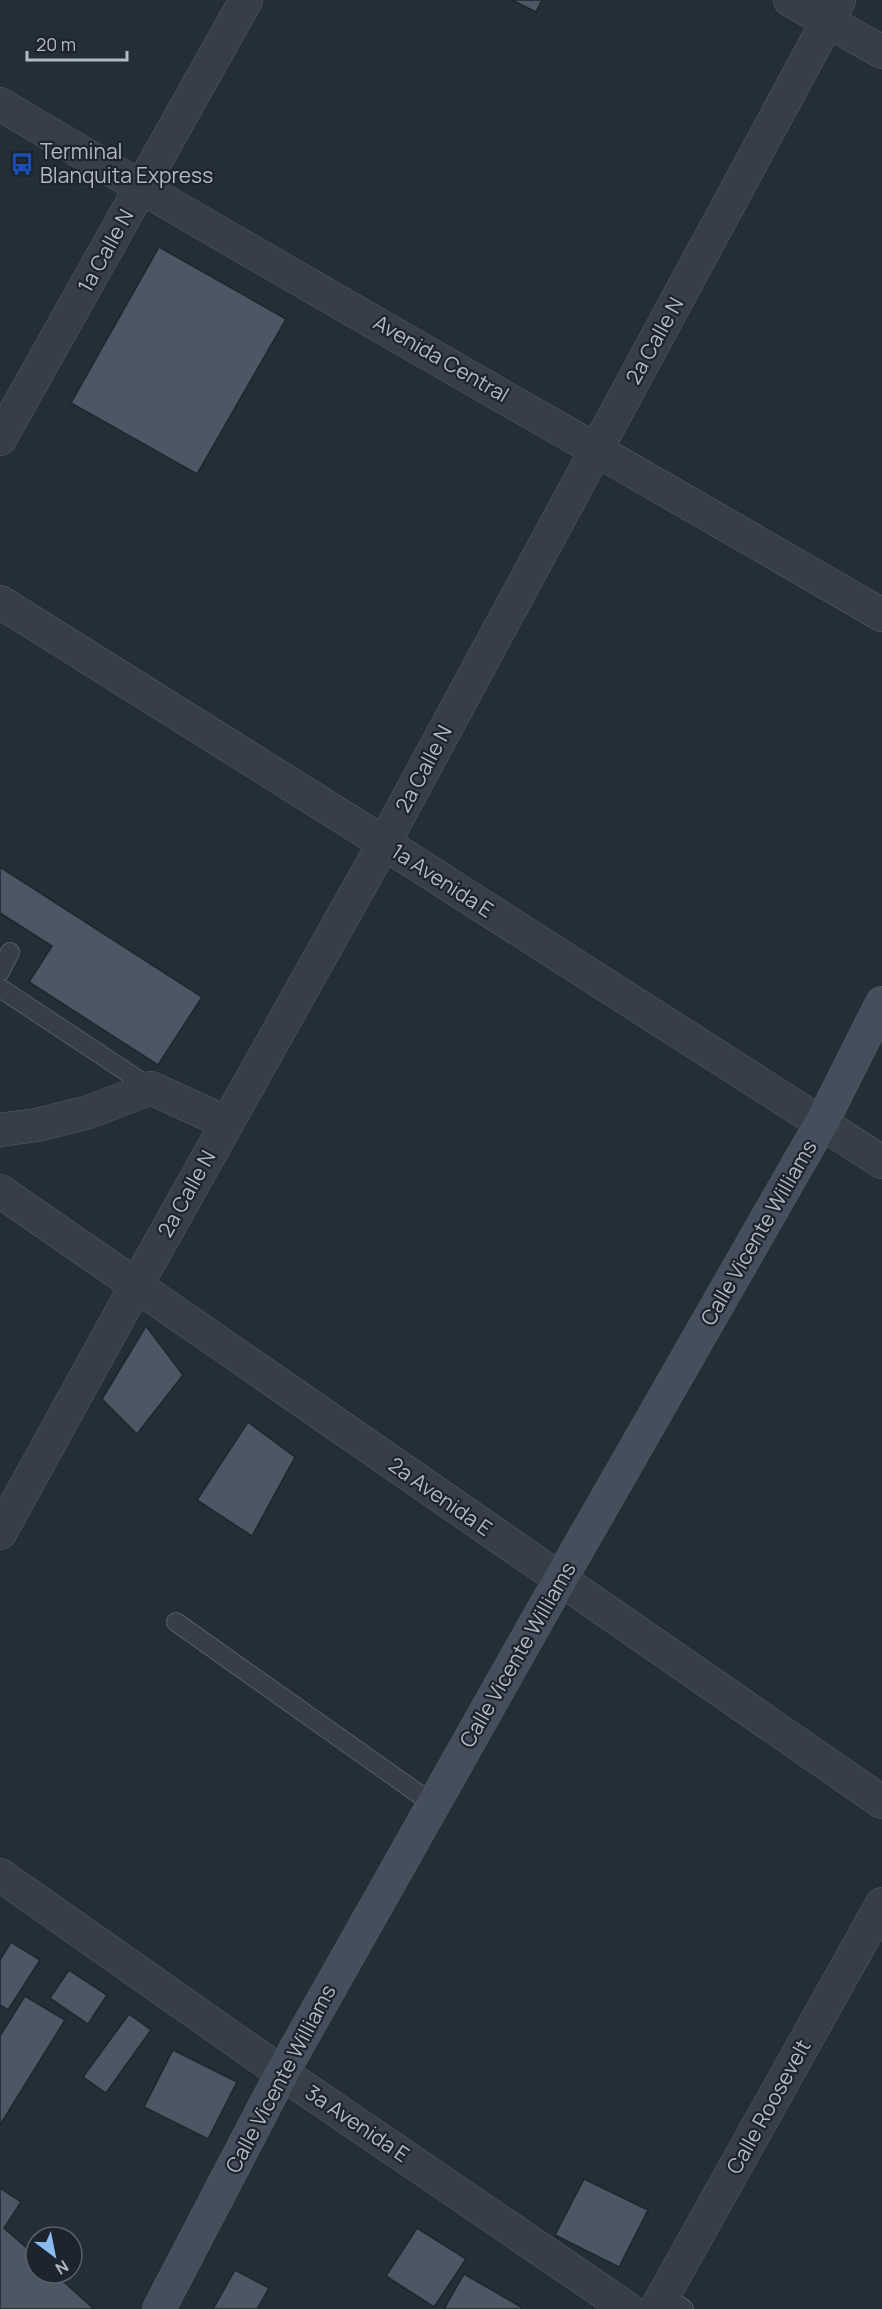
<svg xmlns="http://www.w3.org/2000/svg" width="882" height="2309" font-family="Manrope,sans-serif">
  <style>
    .building { fill: #4b5863; stroke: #1e262f; stroke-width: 1.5 }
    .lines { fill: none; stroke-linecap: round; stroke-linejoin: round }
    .service-casing { stroke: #545d66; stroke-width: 20 }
    .minor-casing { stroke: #545d66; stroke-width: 34 }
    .tertiary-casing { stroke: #545d66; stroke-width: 34 }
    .secondary-casing { stroke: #545d66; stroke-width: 34 }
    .service { stroke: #363f48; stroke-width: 18 }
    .minor { stroke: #363f48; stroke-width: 33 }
    .tertiary { stroke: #363f48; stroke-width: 33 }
    .secondary { stroke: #454f5b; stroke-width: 33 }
    .labels { text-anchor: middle; stroke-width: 4.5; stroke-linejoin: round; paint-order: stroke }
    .poi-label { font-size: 21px; fill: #b1bac4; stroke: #1c242d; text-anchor: start }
    .street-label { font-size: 21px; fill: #b1bac4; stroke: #1c242d }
  </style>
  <rect width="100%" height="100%" fill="#232e37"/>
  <path class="building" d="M512,0H542L536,12Z
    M159,247L286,319L197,474L71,403Z
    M0,867L202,997L158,1065L29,982L52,946L0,913Z
    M146,1326L183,1375L137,1434L102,1399Z
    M248,1422L295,1457L252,1536L197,1500Z
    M11,1942L40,1960L8,2010L0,2005V1960Z
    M69,1970L107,1995L88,2024L50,1998Z
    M25,1996L65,2020L0,2125V2036Z
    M129,2014L151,2030L106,2093L83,2077Z
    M173,2050L237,2082L208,2139L144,2107Z
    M584,2179L648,2210L619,2267L555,2235Z
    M0,2188L21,2202L4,2228L36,2256V2273H54L94,2309H0Z
    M417,2228L466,2259L434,2307L386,2276Z
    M235,2270L269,2288L257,2309H213Z
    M464,2274L521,2307L520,2309H444Z"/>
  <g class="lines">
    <g class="service-casing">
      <path id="service" d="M0,972L10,952
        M0,988L151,1088
        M176,1622L433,1804
        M664,2296L684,2309"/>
    </g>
    <g class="minor-casing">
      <path id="minor" d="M790,0L882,52
        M0,439L246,0
        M0,602L384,843L882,1162
        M0,1130L37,1125L89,1112L151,1088L227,1123
        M0,1191L882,1802
        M0,1533L136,1286L384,843L839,0
        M0,1875L282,2073L628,2309
        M656,2309L882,1904"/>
    </g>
    <g class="tertiary-casing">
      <path id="tertiary" d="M0,104C292,278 588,444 882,615"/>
    </g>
    <g class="secondary-casing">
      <path id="secondary" d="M159,2309L282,2073L560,1580L821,1124L882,1003"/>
    </g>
    <use href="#service" class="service"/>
    <use href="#minor" class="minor"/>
    <use href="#tertiary" class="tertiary"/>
    <use href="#secondary" class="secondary"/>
  </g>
  <defs>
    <g id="bus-bare" transform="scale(1.8)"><path d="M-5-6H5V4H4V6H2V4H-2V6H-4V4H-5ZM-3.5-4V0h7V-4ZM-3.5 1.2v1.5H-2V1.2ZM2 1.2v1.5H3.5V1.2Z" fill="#1a4fb4" stroke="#1c242d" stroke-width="2.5" paint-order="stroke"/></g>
  </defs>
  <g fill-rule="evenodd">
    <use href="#bus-bare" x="22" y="164"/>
  </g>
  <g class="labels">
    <g class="poi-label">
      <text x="40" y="159">Terminal<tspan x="40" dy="24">Blanquita Express</tspan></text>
    </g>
    <g class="street-label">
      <text transform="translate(106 251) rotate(-61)" y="7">1a Calle N</text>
      <text transform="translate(655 341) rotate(-61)" y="7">2a Calle N</text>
      <text transform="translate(441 359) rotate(30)" y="7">Avenida Central</text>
      <text transform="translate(424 769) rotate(-62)" y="7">2a Calle N</text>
      <text transform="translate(442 881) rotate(33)" y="7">1a Avenida E</text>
      <text transform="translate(187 1194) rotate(-61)" y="7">2a Calle N</text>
      <text transform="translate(759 1233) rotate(-60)" y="7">Calle Vicente Williams</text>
      <text transform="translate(440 1497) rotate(35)" y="7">2a Avenida E</text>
      <text transform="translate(518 1655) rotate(-60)" y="7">Calle Vicente Williams</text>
      <text transform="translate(281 2079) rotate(-62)" y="7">Calle Vicente Williams</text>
      <text transform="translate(769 2107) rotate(-61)" y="7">Calle Roosevelt</text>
      <text transform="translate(357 2124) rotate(34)" y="7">3a Avenida E</text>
    </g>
  </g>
  <g transform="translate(54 2255) rotate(148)"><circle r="28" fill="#1c242d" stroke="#586069" stroke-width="1.5"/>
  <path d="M0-4.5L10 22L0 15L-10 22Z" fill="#8cbcef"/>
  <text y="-9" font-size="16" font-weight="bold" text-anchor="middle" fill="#b1bac4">N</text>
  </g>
  <path d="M27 51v9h100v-9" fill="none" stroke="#b1bac4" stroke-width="3"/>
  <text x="36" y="51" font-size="18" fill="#b1bac4" stroke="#1c242d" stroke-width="4.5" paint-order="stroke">20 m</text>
</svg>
